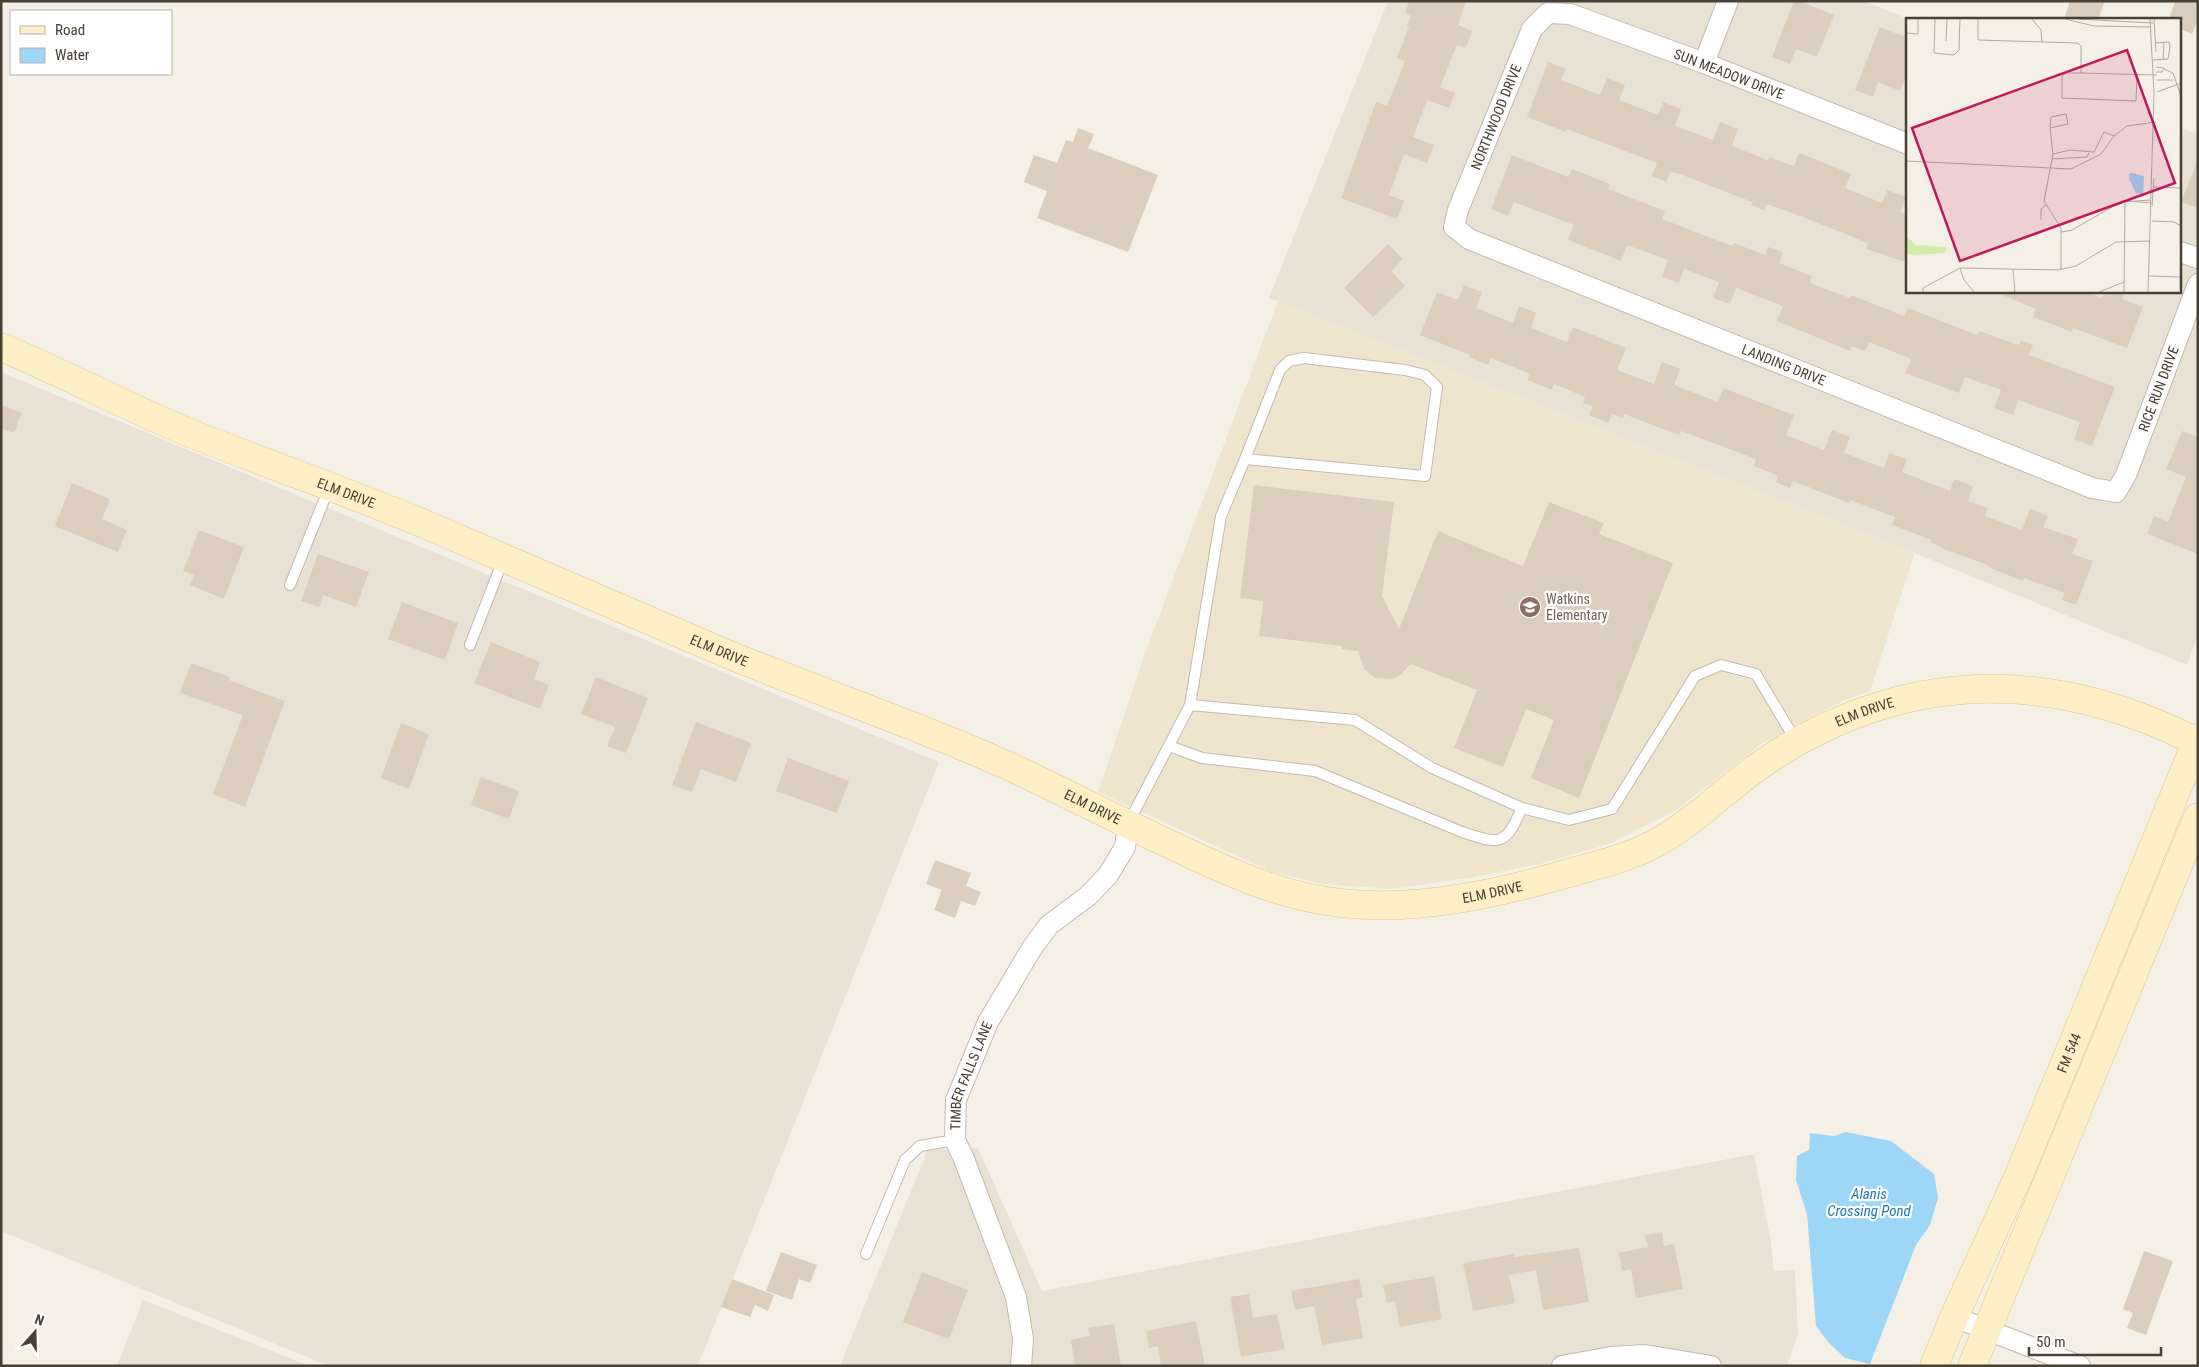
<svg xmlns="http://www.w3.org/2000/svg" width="2199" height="1367" font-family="'Roboto Condensed',sans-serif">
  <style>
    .residential { fill: #e9e2d4 }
    .education { fill: #efe5cf }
    .water { fill: #9dd6f7 }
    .building { fill: #dbcebd }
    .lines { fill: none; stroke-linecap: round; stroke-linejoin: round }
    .lane-casing { stroke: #c4baab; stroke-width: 12 }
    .street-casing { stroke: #c4baab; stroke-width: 22 }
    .secondary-casing { stroke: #ddc693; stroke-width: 29 }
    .lane { stroke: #fff; stroke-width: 10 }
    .street { stroke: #fff; stroke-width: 20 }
    .secondary { stroke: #ffefc6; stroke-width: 28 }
    .labels { text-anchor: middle; stroke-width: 4.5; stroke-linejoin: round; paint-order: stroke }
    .street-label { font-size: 14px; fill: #484035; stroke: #fff }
    .education-label { font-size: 14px; fill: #785e54; stroke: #fff; text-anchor: start }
    .water-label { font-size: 15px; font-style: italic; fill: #2178ae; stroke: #fff }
    .inset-road { fill: none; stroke: #b0aa9f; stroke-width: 1 }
    .view { fill: #c2185b; fill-opacity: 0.15; stroke: #c2185b; stroke-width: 2.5 }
    .inset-edge { fill: none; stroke: #484035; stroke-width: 2.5 }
  </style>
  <rect width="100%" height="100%" fill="#f5f0e6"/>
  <path class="residential" d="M1388,1H1864L1908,19V291H2180V127L2198,134V634L2187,665L1910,551L1269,298Z
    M1,372L939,762L698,1366H329L1,1231Z
    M978,1148L1042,1291L1754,1154L1771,1242L1774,1271L1795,1270L1798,1334L1787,1366H840L928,1149L952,1150Z
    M143,1300L310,1366H117Z"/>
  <path class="education" d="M1278,301L1915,553L1870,691L1843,701L1760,745L1675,811L1609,844L1540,864L1468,878L1392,889L1322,884L1272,872L1098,792L1144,656Z"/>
  <path class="water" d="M1846,1132L1891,1141L1934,1174L1938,1198L1930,1225L1916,1245L1870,1364L1845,1358L1828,1342L1816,1326L1807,1214L1796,1180L1797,1156L1809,1150L1810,1133L1834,1136Z"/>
  <path class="building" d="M1409,1H1466L1458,25L1472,31L1466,48L1457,45L1440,87L1455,93L1449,108L1427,100L1413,137L1434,145L1427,163L1404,154L1389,195L1404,201L1397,219L1341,198L1376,102L1387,106L1405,61L1397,58L1409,27L1407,26L1411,16L1405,13Z
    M1794,1H1800L1834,15L1817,57L1796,49L1790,64L1772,57Z
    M2070,1H2105L2098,19H2064Z
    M2175,1H2198V19L2192,34L2180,29V19H2169Z
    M1880,27L1908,38V70L1900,91L1878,82L1873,97L1855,90Z
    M1548,62L1566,69L1561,80L1600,95L1607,78L1625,85L1619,100L1658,115L1663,102L1681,109L1675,126L1713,140L1720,122L1738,129L1732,146L1768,160L1769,157L1794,166L1799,153L1815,159L1851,174L1845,188L1882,203L1887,190L1906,197L1900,212L1908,215V255L1905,262L1866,249L1868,243L1795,214L1767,204L1764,210L1751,205L1752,202L1680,174L1670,172L1666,182L1652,176L1657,163L1567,129L1566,132L1527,117Z
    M1078,128L1094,134L1088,148L1158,175L1128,252L1037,218L1047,191L1024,182L1034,155L1057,163L1066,140L1073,142Z
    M1512,155L1568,177L1572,169L1610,184L1608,189L1665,211L1662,219L1732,246L1734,243L1765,255L1768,247L1783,252L1779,263L1812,276L1810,283L1850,298L1851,295L1904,316L1908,308L1977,335L1979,331L2019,345L2021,340L2033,345L2029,355L2115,387L2092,446L2074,439L2080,422L2018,400L2013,415L1994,408L2001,390L1965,377L1959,393L1905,373L1911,359L1869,342L1865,351L1852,346L1850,351L1777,321L1783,306L1736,288L1730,304L1713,298L1719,282L1684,269L1679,283L1662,277L1668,260L1627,245L1621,261L1568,240L1574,225L1514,202L1508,216L1491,209Z
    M2197,162H2198V208L2181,202Z
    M1388,244L1403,259L1391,271L1405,286L1373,317L1344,288Z
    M1464,285L1482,292L1476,308L1513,323L1519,306L1536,313L1531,328L1567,342L1573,327L1626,348L1617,370L1654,384L1662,362L1680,369L1674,385L1718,402L1723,388L1794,415L1786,435L1824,450L1832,430L1850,437L1844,453L1884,468L1889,453L1907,459L1902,472L1950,491L1954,479L1973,486L1968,501L1988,508L1985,516L2022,530L2030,509L2048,516L2043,527L2078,539L2072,554L2093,561L2076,605L2062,600L2065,593L2024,578L2023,581L1988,567V565L1946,550L1930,542L1931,540L1892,525L1895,517L1850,500L1849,503L1793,481L1790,488L1776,482L1778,476L1754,466L1756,459L1681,431L1679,435L1624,414L1623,418L1612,414L1609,423L1589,415L1593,406L1583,403L1585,397L1554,384L1552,390L1527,380L1530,374L1491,358L1488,365L1469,357L1470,355L1420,335L1437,292L1458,300Z
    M1993,291H2085L2102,298L2104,291H2125L2122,299L2143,307L2127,348L2073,328L2072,332L2033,317L2036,309Z
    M1,405L22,413L14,433L1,428Z
    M2182,431L2198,437V554L2147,534L2154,516L2168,522L2186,477L2166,469Z
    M72,483L110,499L102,519L127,530L118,552L55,526Z
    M1254,485L1394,502L1382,596L1399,629L1438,531L1523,566L1549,502L1604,523L1599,534L1673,563L1579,798L1531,778L1554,720L1526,709L1503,767L1454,748L1477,690L1411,664L1399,676L1392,679L1375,678L1364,669L1358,651L1342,649V646L1259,636L1263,601L1240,598Z
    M199,530L244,547L224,599L190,585L194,575L183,571Z
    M318,554L369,572L356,607L323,595L319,607L301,601Z
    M402,602L458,623L445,660L388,639Z
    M491,642L540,662L534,679L549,685L540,709L474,683Z
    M191,663L230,677L229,680L285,701L245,807L213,794L243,715L180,693Z
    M596,677L648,698L626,753L607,746L615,727L581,714Z
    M696,722L751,743L736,782L701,769L692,792L672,785Z
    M401,723L429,734L409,789L381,778Z
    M788,758L849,781L837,813L776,791Z
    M481,777L519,791L509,819L471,805Z
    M935,860L971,873L966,886L981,892L975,906L961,901L955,918L934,910L942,890L926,884Z
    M1662,1232L1664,1246L1674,1244L1683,1289L1636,1298L1631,1269L1622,1271L1619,1253L1648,1247L1645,1235Z
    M1579,1248L1589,1302L1543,1310L1536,1270L1509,1275L1515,1303L1473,1311L1463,1263L1514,1254L1515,1257Z
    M2144,1251L2173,1261L2146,1335L2127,1328L2133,1313L2123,1309Z
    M781,1252L817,1265L810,1283L799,1279L792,1300L766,1291Z
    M922,1272L968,1290L949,1339L903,1322Z
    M1434,1276L1442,1319L1400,1327L1395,1301L1387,1303L1383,1285Z
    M732,1279L774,1295L768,1311L755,1305L750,1317L721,1307Z
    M1359,1279L1363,1297L1356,1299L1363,1338L1322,1345L1314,1306L1295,1310L1291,1291Z
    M1249,1294L1253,1318L1277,1314L1285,1349L1241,1357L1230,1297Z
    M1196,1321L1205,1366H1161L1158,1346L1149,1348L1146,1331Z
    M1114,1324L1121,1366H1075L1071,1340L1090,1336L1088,1328Z"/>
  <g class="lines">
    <g class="lane-casing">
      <path id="lane" d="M290,585L329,488
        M470,645L503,560
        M1190,705L1355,720L1432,768L1522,808L1569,820L1612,809L1695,676L1721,665L1756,674L1796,741
        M1169,746L1202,758L1315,771L1462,832C1501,845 1505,846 1522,808
        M1129,822L1190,705L1221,516L1245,459L1425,476L1437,387L1425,375L1405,370L1304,358L1289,361L1280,370L1245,459
        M866,1254L905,1160L920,1146L955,1140"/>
    </g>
    <g class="street-casing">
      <g id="street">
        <path d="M1704,63L1728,1"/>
        <path id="s1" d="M1908,144L1704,63L1570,14L1548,13L1532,29L1458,210L1454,227L1469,239L2092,488L2116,492L2126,475L2198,284"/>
        <path d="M2180,252L2198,258"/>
        <path d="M1954,1317L2080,1366"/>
        <path id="s2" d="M1021,1366L1023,1339L1016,1297L964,1159L955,1140L956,1100L988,1022L1032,948L1049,925L1088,896L1108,875L1125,847L1128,825"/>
        <path d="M1562,1366L1611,1357L1645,1355L1711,1366"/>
      </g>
    </g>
    <g class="secondary-casing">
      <g id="secondary">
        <path id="s3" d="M1,347C63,373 123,405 185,431C266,464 349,492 429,526C528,568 626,611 725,653C817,691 911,723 1002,763C1063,791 1123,823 1184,851C1235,875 1285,897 1341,903C1419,912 1501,893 1576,871C1602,864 1630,857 1654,844C1697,821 1729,785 1769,759C1887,682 2011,668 2143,718C2162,725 2180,734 2198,742"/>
        <path id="s4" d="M1934,1366L1954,1317L2019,1175L2198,738"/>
        <path d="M1972,1366L2198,817"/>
      </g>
    </g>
    <use href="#lane" class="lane"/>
    <use href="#street" class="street"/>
    <use href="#secondary" class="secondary"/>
  </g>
  <defs>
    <g id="school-disc" transform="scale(1.125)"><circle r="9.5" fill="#8d6e63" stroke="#fff"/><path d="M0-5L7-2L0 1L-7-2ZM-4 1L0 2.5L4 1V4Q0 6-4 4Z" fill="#fff"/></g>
  </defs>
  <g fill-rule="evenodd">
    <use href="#school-disc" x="1530" y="607"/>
  </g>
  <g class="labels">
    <g class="street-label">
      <text transform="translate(1729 74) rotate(21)" y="5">SUN MEADOW DRIVE</text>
      <text transform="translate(1496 117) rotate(-68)" y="5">NORTHWOOD DRIVE</text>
      <text dy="5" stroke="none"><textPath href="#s1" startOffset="978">LANDING DRIVE</textPath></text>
      <text dy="5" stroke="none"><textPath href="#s1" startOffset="1446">RICE RUN DRIVE</textPath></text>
      <text dy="5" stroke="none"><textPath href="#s3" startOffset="375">ELM DRIVE</textPath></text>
      <text dy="5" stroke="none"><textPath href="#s3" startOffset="780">ELM DRIVE</textPath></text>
      <text dy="5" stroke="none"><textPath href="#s3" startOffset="2024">ELM DRIVE</textPath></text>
      <text dy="5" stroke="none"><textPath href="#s3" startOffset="1185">ELM DRIVE</textPath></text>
      <text dy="5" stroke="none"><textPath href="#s3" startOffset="1605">ELM DRIVE</textPath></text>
      <text dy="5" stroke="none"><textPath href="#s4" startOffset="341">FM 544</textPath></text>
      <text dy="5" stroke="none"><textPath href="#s2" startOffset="305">TIMBER FALLS LANE</textPath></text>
    </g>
    <g class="education-label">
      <text x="1546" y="604">Watkins<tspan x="1546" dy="16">Elementary</tspan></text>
    </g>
    <g class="water-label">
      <text x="1869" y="1199">Alanis<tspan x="1869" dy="17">Crossing Pond</tspan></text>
    </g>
  </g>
  <g transform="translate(1906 18)">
    <rect width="275" height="275" fill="#f5f0e6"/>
    <path d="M0,218L10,227L41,229L39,235L8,237L0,235Z" fill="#d2edab"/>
    <path d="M226,155L238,158L237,177L230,175L223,161V156Z" fill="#9dd6f7"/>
    <path class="inset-road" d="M29,1L28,35L48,37L53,32L54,1M72,1V22L172,25L175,28V55M126,1L135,12L136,24M159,1L188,8L245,9M171,1L247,5M248,1L250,34M0,15L12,16V1M40,23L41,1M247,42L262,41L264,29L263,24L249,25M257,42L258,24M250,49L258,50L256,54H250M258,51L267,55L275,78M231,57L230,83L156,80V58L160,55H175L251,57M251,62H267M251,74L275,65M144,110L145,99L160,96L162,106L144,110L147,136L138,183L155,210V252M147,136L164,132L188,134L198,114L208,118M146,141L181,139L183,135M0,143L165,151L195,136L208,118L221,108L250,104M247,169L275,170M222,183L246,185M246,189L248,160M135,202V191L140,187M246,203L268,204L275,208M156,214L166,212L215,184L245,182M54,250L58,262L68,274M107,251L109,274M243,258L275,259M17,274V270L54,250L152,252L170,248L210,224L244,223M193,274L218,264M218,274L219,183M242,274L248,75L244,1"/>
    <path class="view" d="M221,32L269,165L54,243L6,110Z"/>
    <rect width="275" height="275" class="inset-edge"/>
  </g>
  <rect width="2199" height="1367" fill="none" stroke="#484035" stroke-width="5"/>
  <rect x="10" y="10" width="162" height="65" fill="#ffffff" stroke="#b6b3ae"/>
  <rect x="20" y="26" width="25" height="8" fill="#ffefc6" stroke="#b6b3ae"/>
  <text x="55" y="35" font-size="15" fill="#484035">Road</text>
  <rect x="20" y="48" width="25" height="15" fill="#9dd6f7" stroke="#b6b3ae"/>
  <text x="55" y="60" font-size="15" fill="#484035">Water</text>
  <g transform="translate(35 1332) rotate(20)" stroke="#ffffff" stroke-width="4" paint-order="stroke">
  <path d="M0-4L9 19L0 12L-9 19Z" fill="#484035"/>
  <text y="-8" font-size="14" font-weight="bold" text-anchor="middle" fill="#484035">N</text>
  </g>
  <path d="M2029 1347v8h132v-8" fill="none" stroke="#484035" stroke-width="2.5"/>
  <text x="2036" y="1347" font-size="15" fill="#484035" stroke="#ffffff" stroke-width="4" paint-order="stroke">50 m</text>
</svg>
